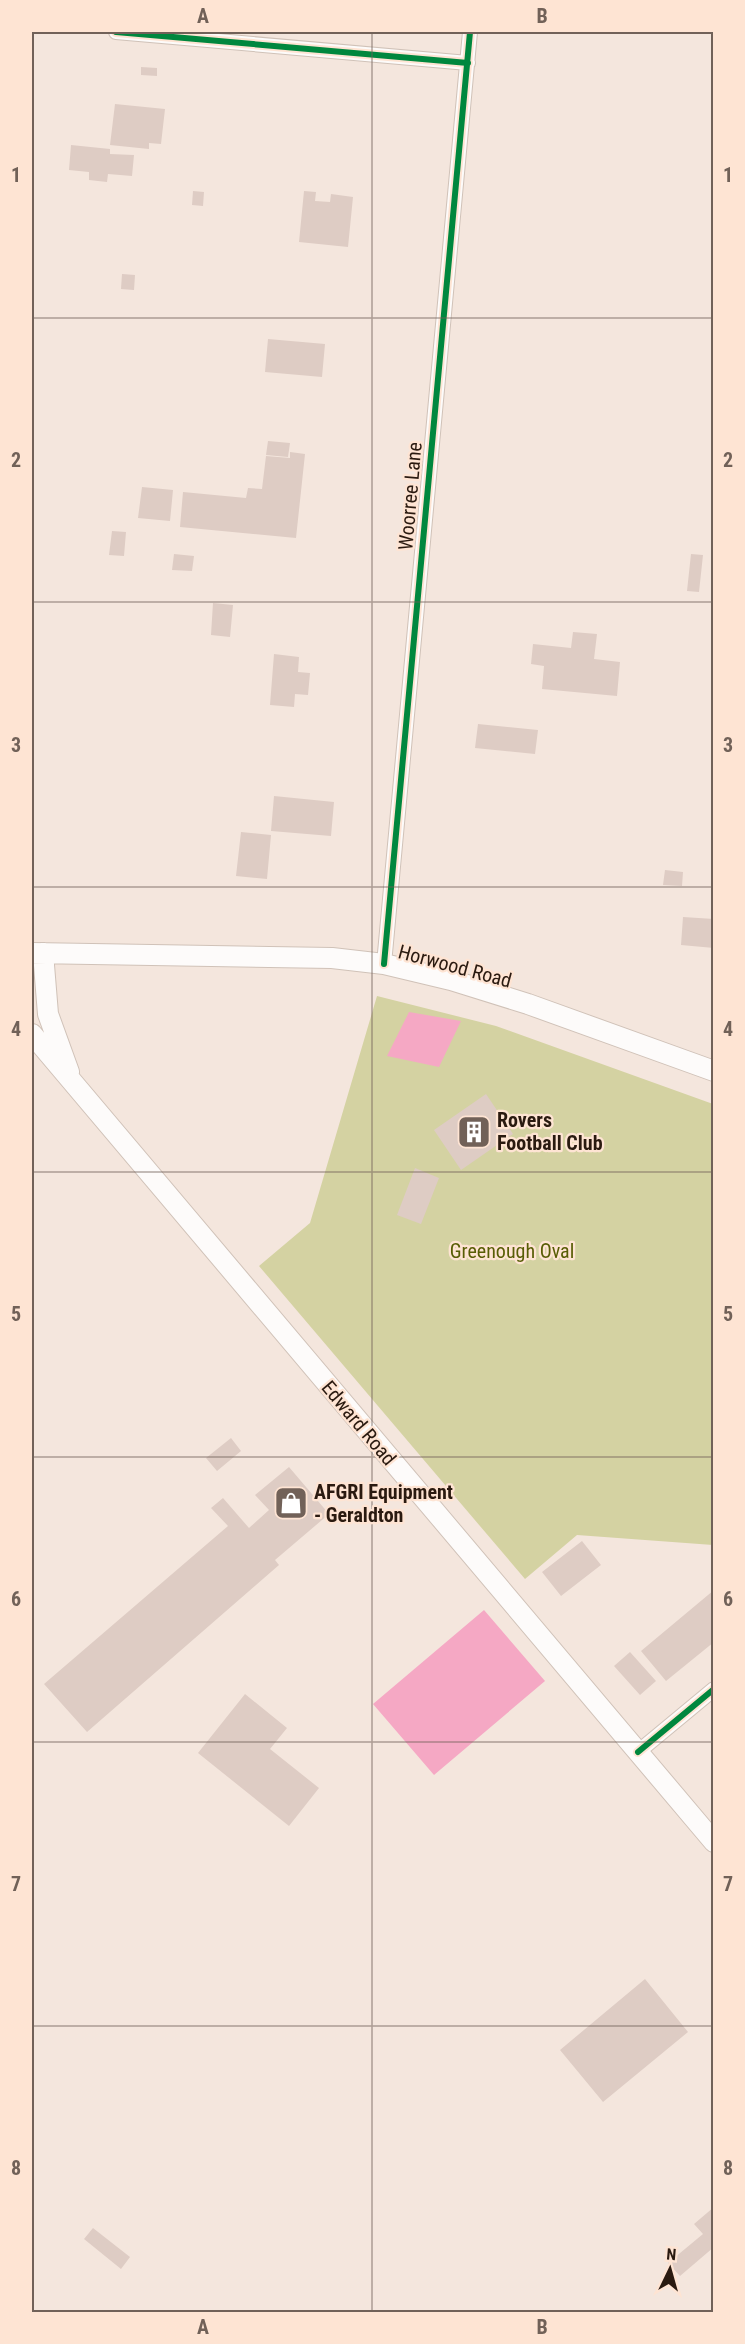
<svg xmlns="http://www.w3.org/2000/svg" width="745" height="2344" font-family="'Roboto Condensed',sans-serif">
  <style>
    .green { fill: #d4d2a2 }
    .water { fill: #f5a8c4 }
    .building { fill: #deccc4 }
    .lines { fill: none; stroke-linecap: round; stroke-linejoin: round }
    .minor-casing { stroke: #d0c2b8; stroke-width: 16 }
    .secondary-casing { stroke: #d0c2b8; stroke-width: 22 }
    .minor { stroke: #fdfbfa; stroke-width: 14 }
    .secondary { stroke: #fdfbfa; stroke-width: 20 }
    .cycleway-casing { stroke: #fee4d3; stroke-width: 10 }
    .cycleway { stroke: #00873e; stroke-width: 6 }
    .grid { fill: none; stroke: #716158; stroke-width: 1.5; stroke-opacity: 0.55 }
    .labels { text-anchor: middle; stroke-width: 4.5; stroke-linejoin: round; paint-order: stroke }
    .street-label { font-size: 20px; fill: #2a1a10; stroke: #fee4d3 }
    .poi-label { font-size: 20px; font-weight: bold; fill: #2a1a10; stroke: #fee4d3; text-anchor: start }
    .park-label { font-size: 20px; fill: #585d05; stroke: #fee4d3 }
    .neatline { fill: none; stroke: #716158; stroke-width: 2 }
    .grid-label { font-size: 20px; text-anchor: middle; font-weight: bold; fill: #716158 }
  </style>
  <rect width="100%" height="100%" fill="#f4e6dd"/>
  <path class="green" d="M377,996L496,1026L713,1104V1545L577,1535L525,1579L259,1266L310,1223Z"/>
  <path class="water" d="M409,1012L461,1021L439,1067L387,1056Z
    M484,1610L545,1681L434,1775L373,1704Z"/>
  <path class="building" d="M141,67L157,68V76L141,75Z
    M115,104L165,109L161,144L149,143V149L110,145Z
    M71,145L110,149V154L134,155L132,176L108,174L107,182L89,180V172L69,170Z
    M193,191L204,192L203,206L192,205Z
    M304,191L316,192L315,201L330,202L331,194L353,197L348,247L299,242Z
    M122,274L135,275L134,290L121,289Z
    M268,339L325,344L322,377L265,372Z
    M268,441L290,443L288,457L266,455Z
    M290,452L305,454L296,538L180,527L183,492L246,498L248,488L262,489L266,456L290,458Z
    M142,487L173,490L170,521L138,518Z
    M112,531L126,532L124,556L109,555Z
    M174,554L194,556L192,571L172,570Z
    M691,554L703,555L699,592L687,591Z
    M213,603L233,605L230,637L211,635Z
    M573,632L597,634L594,659L620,662L617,696L542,689L544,666L531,664L533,644L571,648Z
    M274,654L299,657L298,672L310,673L308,695L295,694L294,707L270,705Z
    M478,724L538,730L535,754L475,748Z
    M274,796L334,802L331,836L271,831Z
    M241,832L271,835L267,879L236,876Z
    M665,870L683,872L682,886L663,885Z
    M683,917L714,919V948L681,945Z
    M486,1094L513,1134L461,1170L434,1130Z
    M415,1168L439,1178L421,1224L397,1215Z
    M231,1438L241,1451L217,1471L206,1458Z
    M289,1467L329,1514L275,1560L279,1565L87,1732L44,1684L228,1526L211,1508L223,1498L249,1528L269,1510L255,1495Z
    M582,1541L601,1565L561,1596L542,1572Z
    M714,1590V1642L666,1681L641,1651Z
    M630,1652L656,1681L640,1695L614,1666Z
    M245,1694L287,1728L270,1749L319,1788L289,1826L198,1753Z
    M645,1979L688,2032L603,2102L560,2050Z
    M714,2207V2247L680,2276L668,2263L703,2234L694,2224Z
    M93,2228L130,2257L121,2269L84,2239Z"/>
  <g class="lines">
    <g class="minor-casing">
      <path id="minor" d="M116,32L468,63
        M384,964L470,32
        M638,1752L714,1689"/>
    </g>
    <g class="secondary-casing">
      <path id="secondary" d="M32,953L332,958L384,964L451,980L528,1004L714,1071
        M43,953L48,1014L69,1072
        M32,1034L714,1842"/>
    </g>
    <use href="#minor" class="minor"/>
    <use href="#secondary" class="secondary"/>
    <g class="cycleway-casing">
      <path id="cycleway" d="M116,32L468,63
        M384,964L470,32
        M638,1752L714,1689"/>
    </g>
    <use href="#cycleway" class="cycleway"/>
  </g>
  <path class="grid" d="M372,32V2312M32,318H714M32,602H714M32,887H714M32,1172H714M32,1457H714M32,1742H714M32,2026H714"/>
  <defs>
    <g id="building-square" transform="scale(1.725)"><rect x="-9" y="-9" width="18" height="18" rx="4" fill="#716158" stroke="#fee4d3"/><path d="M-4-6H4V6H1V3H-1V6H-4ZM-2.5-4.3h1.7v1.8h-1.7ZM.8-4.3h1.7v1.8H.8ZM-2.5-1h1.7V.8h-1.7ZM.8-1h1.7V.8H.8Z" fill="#fff"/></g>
    <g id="shop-square" transform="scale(1.725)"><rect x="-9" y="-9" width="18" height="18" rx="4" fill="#716158" stroke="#fee4d3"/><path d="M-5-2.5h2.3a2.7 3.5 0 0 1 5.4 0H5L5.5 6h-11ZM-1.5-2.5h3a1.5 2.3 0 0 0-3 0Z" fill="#fff"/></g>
  </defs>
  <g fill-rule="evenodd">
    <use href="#building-square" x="474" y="1132"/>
    <use href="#shop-square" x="291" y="1503"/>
  </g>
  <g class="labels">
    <g class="street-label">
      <text transform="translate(410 496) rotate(-85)" y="7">Woorree Lane</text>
      <text transform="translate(455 966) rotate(15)" y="7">Horwood Road</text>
      <text transform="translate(359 1423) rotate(50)" y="7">Edward Road</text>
    </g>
    <g class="poi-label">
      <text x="497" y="1127">Rovers<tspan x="497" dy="23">Football Club</tspan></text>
      <text x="314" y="1499">AFGRI Equipment<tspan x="314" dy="23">- Geraldton</tspan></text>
    </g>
    <g class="park-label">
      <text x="512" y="1258">Greenough Oval</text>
    </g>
  </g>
  <rect width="745" height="2344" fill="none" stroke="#fee4d3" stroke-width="66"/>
  <g transform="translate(670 2269) rotate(5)" stroke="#fee4d3" stroke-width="4.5" paint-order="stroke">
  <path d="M0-4.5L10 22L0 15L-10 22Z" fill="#2a1a10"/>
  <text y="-9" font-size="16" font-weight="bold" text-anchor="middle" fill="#2a1a10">N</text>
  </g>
  <rect x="33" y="33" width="679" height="2278" class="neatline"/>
  <g class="grid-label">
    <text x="203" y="23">A</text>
    <text x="542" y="23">B</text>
    <text x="16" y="182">1</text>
    <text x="728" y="182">1</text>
    <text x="16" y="467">2</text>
    <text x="728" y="467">2</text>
    <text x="16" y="752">3</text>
    <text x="728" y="752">3</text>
    <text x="16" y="1036">4</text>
    <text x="728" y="1036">4</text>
    <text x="16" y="1321">5</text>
    <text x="728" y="1321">5</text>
    <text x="16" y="1606">6</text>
    <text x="728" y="1606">6</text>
    <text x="16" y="1891">7</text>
    <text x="728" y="1891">7</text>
    <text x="16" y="2175">8</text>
    <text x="728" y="2175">8</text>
    <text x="203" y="2334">A</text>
    <text x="542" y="2334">B</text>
  </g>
</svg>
